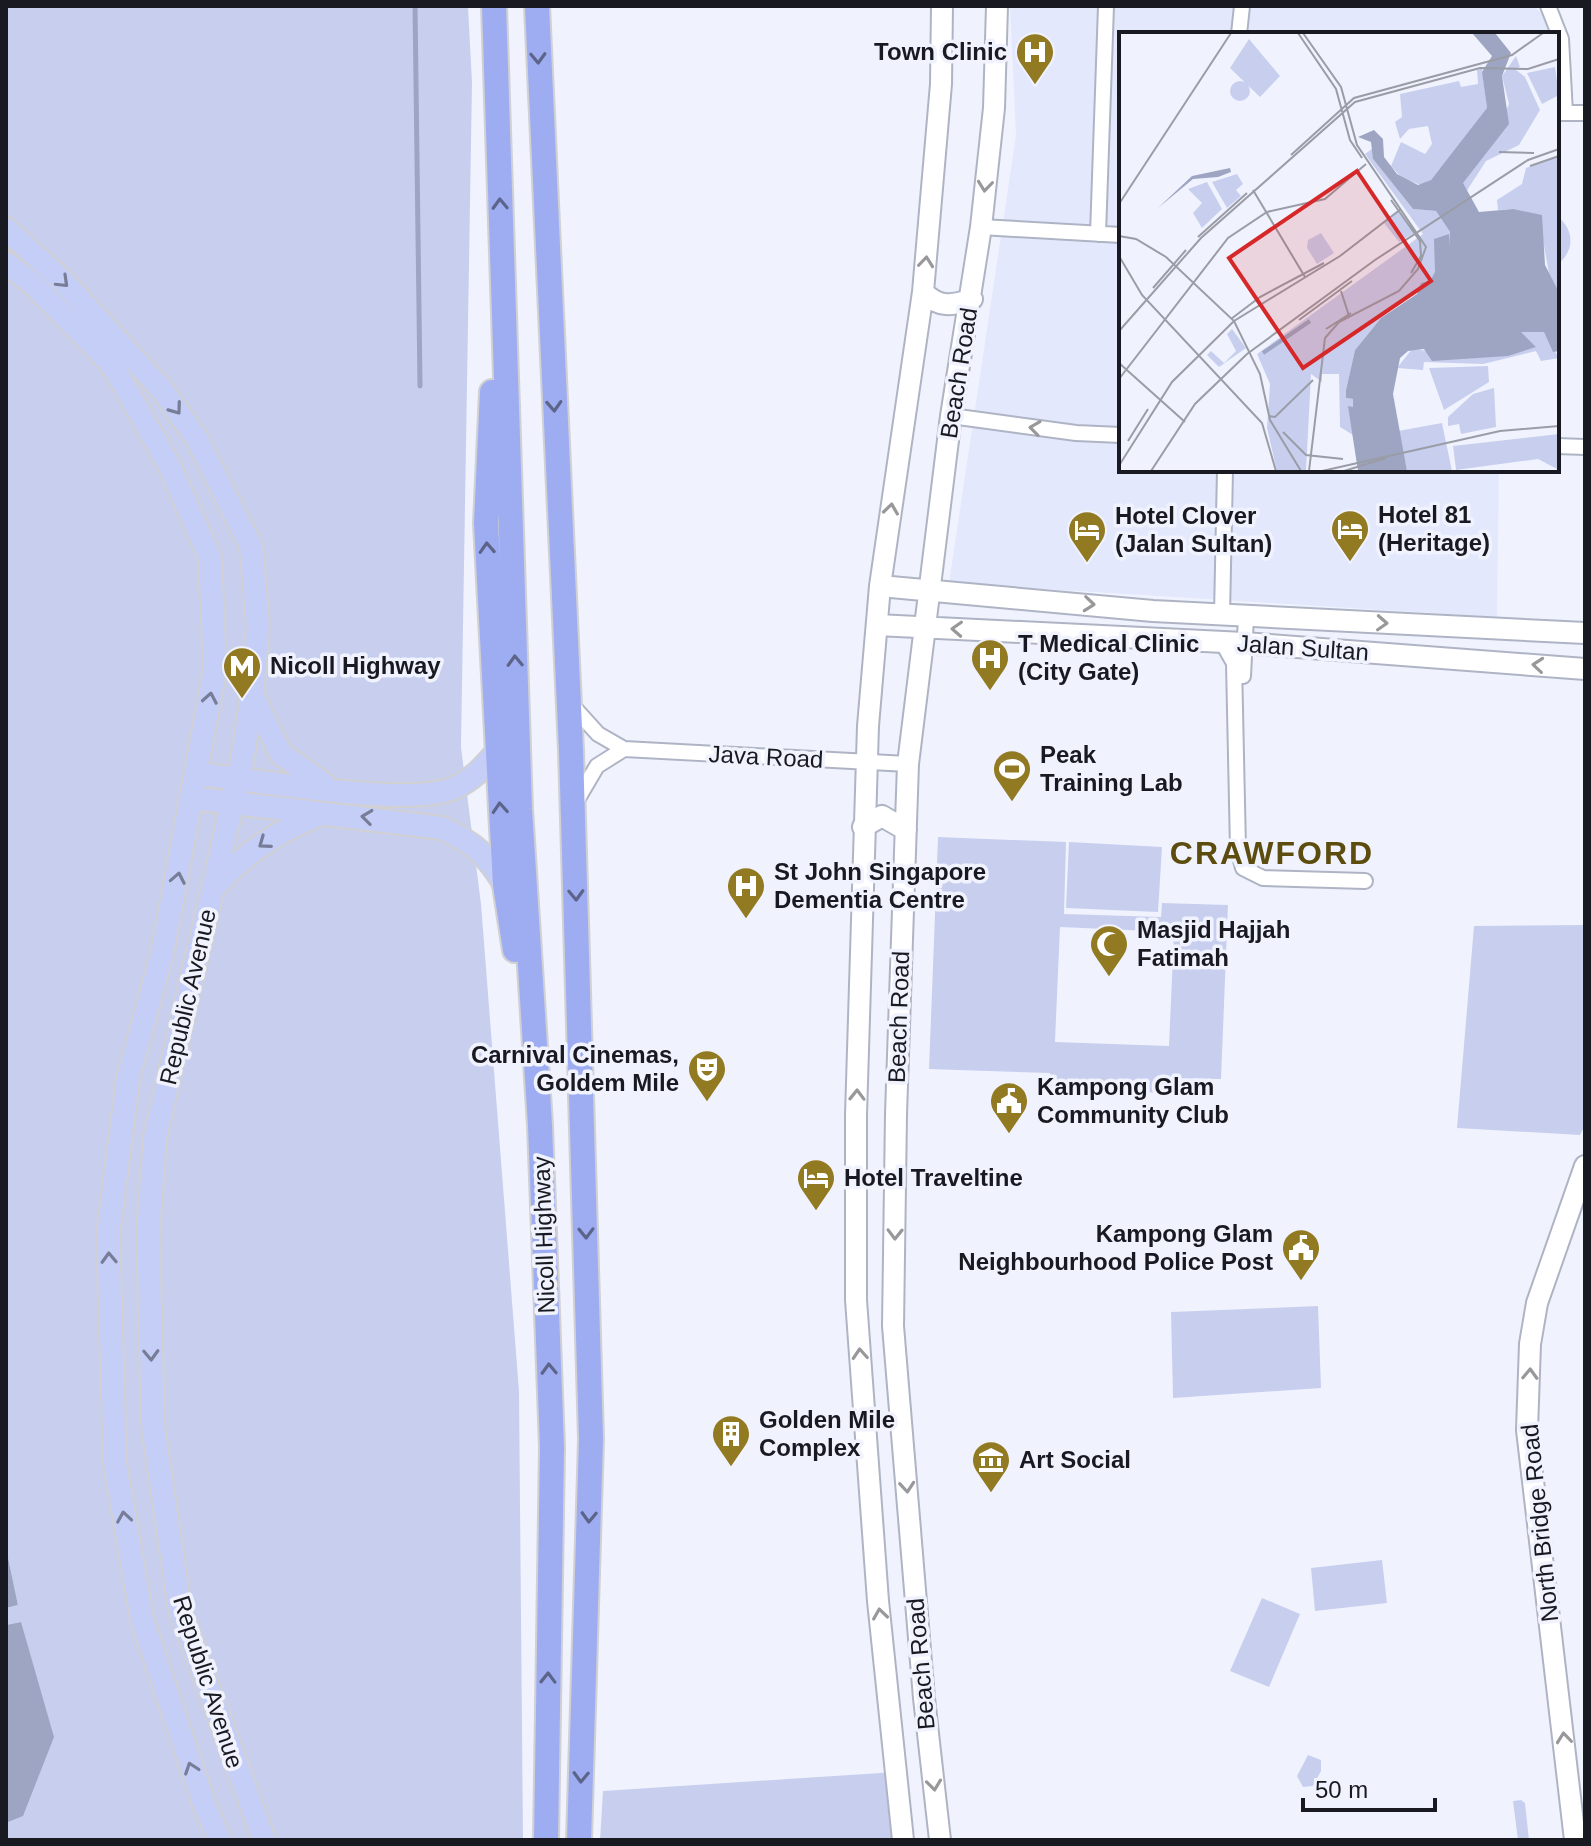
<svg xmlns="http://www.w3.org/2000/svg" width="1591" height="1846" font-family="Arial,sans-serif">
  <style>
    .built { fill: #e3e8fd }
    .green { fill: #c8cfee; fill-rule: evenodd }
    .water { fill: #9ea5c2 }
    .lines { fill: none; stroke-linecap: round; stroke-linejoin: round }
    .stream { stroke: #9ea5c2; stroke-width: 5 }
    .street-casing { stroke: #afb4c5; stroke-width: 18 }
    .secondary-casing { stroke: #afb4c5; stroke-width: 24 }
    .primary-casing { stroke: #d1d1d3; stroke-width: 26 }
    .highway-casing { stroke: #d1d1d3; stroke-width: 28 }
    .street { stroke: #fff; stroke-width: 14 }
    .secondary { stroke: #fff; stroke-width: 20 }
    .primary { stroke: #c5cef7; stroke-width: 22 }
    .highway { stroke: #9eadf2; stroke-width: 24 }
    .oneway { stroke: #5c648a }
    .oneway2 { stroke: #98989b }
    .oneway3 { stroke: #787d97 }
    .labels { text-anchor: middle; stroke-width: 7; stroke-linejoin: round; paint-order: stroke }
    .poi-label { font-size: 24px; font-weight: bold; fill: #191a21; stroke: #f0f3fe; text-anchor: start }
    .street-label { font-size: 24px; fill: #191a21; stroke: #f0f3fe }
    .district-label { font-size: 32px; font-weight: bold; letter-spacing: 2px; fill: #5c4c0d; stroke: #f0f3fe }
    .inset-river { fill: none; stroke: #9ea5c2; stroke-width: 4 }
    .inset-road { fill: none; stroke: #9a9ca6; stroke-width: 2 }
    .view { fill: #d62828; fill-opacity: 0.15; stroke: #d62828; stroke-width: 4 }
    .inset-edge { fill: none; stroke: #191a21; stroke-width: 4 }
  </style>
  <rect width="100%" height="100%" fill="#f0f3fe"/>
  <path class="built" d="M1010,6H1534L1548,20L1552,34H1121V470H1499L1497,617L949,583L1016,135Z"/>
  <path class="green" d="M6,6H468L472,83L461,747L481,904L519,1391L523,1840H6L21,1622L6,1625V1608L18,1605L6,1548Z
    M1557,216C1575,230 1575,251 1557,265Z
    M938,837L1066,842L1064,914L1161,917L1162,903L1228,905L1221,1079L1166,1078L1165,1093L1050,1089V1073L929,1069ZM1060,927L1174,932L1169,1046L1055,1042Z
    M1069,842L1162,847L1158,912L1066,908Z
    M1585,925V1125L1580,1135L1457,1128L1474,926Z
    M1318,1306L1321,1388L1173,1398L1171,1312Z
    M1382,1560L1387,1603L1315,1611L1311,1568Z
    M1262,1598L1300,1614L1269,1687L1230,1671Z
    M1308,1755L1321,1760V1771L1313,1786L1303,1787L1297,1776Z
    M896,1772L903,1840H600L603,1791Z
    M1521,1800L1525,1803L1529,1840H1518L1513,1801Z"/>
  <path class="water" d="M6,1548L18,1605L6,1608Z
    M21,1622L54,1737L23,1816L8,1822L6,1834V1625Z"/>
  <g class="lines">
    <path class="stream" d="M415,6L420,386"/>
    <g class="street-casing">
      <path id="street" d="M1548,6L1561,39L1565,113
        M1239,34L1242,6
        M1557,113H1585
        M981,227L1121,235
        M1098,234L1106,6
        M951,416L1076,433L1121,435
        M1557,446L1585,447
        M1222,615L1225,470
        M1222,642L1234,663L1238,849L1243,868L1263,878L1365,881
        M1243,676L1246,617
        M569,702L598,734L624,749L908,764
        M577,800L597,766L624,749"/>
    </g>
    <g class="secondary-casing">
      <path id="secondary" d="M923,292C939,308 952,306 972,299
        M880,586L1153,611L1585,633
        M877,625L1244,643L1585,669
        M863,827L882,816L906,830
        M903,1840L878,1601L856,1300V1115L868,726L880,586L923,292L941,84L942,6
        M940,1840L924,1698L893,1326L896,1114L908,764L951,416L981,227L994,108L997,6
        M1575,1840L1527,1430L1530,1344L1537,1303L1585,1166"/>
    </g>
    <g class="primary-casing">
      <path id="primary" d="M6,229L63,281L164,392L197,439L251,546L258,626L252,694L242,762L155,1137L148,1232L153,1426L180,1610L264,1840
        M6,263L35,286L113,366L169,465L210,558L215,669L162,954L128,1078L108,1235L115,1464L142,1619L204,1804L220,1840
        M252,694L281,754L324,784
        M196,774C255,779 407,808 454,788C472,780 484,767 497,752
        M192,798L442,828C473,842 488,856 505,885
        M215,886C246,852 278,831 321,814"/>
    </g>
    <g class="highway-casing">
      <path id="highway" d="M494,6L520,809L540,1125L552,1447L546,1840
        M537,6L571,750L591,1439L579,1840
        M492,392L486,523L505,885L515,950"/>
    </g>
    <use href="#street" class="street"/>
    <use href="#secondary" class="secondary"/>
    <use href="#primary" class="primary"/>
    <use href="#highway" class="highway"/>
  </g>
  <defs><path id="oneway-chevron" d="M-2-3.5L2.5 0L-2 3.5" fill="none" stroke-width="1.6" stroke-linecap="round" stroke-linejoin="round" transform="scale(2)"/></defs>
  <g class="oneway">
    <use href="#oneway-chevron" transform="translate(538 58) rotate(88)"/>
    <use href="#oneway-chevron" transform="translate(500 204) rotate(-92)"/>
    <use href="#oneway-chevron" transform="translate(554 406) rotate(87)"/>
    <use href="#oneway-chevron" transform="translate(487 548) rotate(-93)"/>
    <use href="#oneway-chevron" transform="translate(515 661) rotate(-92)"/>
    <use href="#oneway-chevron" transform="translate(500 808) rotate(-94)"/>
    <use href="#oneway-chevron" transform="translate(576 895) rotate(88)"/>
    <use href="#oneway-chevron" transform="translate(586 1233) rotate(89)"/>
    <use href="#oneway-chevron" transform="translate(549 1369) rotate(-92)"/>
    <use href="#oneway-chevron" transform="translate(589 1517) rotate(92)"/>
    <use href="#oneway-chevron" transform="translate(548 1678) rotate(-89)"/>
    <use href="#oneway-chevron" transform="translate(581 1777) rotate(92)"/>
  </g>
  <g class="oneway2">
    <use href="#oneway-chevron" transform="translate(985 186) rotate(96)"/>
    <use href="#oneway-chevron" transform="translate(926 262) rotate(-84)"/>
    <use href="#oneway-chevron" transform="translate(1035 428) rotate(-172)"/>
    <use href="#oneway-chevron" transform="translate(891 509) rotate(-82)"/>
    <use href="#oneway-chevron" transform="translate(1089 604) rotate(6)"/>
    <use href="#oneway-chevron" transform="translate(1382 623) rotate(3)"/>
    <use href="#oneway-chevron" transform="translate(957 629) rotate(-177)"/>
    <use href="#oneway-chevron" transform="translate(1538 665) rotate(-175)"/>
    <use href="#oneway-chevron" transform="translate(857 1095) rotate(-89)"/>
    <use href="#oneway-chevron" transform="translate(895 1234) rotate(91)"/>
    <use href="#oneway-chevron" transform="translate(860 1354) rotate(-94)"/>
    <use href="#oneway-chevron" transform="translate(1530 1374) rotate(-88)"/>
    <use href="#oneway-chevron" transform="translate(907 1487) rotate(85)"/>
    <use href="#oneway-chevron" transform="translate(880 1614) rotate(-98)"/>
    <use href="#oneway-chevron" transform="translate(1564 1738) rotate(-96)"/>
    <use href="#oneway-chevron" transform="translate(934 1785) rotate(83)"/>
  </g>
  <g class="oneway3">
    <use href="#oneway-chevron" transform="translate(63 282) rotate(44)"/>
    <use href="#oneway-chevron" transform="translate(176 409) rotate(54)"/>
    <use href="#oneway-chevron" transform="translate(210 698) rotate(-80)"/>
    <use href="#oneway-chevron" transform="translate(367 817) rotate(-173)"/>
    <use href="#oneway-chevron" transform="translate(264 843) rotate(144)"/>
    <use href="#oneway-chevron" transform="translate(178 878) rotate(-79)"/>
    <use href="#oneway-chevron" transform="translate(109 1258) rotate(-92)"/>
    <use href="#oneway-chevron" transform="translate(151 1355) rotate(88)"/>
    <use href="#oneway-chevron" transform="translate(124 1517) rotate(-99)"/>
    <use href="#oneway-chevron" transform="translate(191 1768) rotate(-109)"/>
  </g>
  <defs>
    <g id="hospital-pin" transform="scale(2)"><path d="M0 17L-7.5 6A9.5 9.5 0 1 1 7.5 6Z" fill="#917a21" stroke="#f0f3fe"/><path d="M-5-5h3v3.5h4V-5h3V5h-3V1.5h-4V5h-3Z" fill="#fff"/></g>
    <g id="hotel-pin" transform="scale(2)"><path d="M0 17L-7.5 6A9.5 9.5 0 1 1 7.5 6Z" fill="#917a21" stroke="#f0f3fe"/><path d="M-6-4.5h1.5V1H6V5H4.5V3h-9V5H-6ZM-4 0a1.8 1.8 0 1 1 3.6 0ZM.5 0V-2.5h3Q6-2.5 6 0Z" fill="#fff"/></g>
    <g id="metro-pin" transform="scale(2)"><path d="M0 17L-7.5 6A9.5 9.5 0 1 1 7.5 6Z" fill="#917a21" stroke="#f0f3fe"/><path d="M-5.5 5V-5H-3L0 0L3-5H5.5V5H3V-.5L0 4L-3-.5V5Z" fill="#fff"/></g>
    <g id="stadium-pin" transform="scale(2)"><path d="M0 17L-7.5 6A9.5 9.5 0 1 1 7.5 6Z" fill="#917a21" stroke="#f0f3fe"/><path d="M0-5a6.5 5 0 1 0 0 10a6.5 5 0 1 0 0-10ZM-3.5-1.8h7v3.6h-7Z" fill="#fff"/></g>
    <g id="mosque-pin" transform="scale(2)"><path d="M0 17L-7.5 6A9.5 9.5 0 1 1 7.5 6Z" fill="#917a21" stroke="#f0f3fe"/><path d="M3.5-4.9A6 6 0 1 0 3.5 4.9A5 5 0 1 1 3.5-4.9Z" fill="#fff"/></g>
    <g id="theatre-pin" transform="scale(2)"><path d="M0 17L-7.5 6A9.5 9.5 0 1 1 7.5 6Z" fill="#917a21" stroke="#f0f3fe"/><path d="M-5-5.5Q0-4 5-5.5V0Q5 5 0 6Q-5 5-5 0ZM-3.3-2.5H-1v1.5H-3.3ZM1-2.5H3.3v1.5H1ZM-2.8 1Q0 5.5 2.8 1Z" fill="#fff"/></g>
    <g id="civic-pin" transform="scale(2)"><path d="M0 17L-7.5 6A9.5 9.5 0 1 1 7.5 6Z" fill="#917a21" stroke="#f0f3fe"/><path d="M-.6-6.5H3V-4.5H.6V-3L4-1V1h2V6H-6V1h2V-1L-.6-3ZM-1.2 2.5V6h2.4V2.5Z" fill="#fff"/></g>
    <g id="building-pin" transform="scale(2)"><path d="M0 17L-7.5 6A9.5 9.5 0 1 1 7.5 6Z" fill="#917a21" stroke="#f0f3fe"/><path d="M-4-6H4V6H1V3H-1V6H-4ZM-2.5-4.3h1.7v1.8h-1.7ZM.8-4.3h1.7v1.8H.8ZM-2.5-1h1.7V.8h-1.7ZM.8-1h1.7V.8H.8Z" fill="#fff"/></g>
    <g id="museum-pin" transform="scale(2)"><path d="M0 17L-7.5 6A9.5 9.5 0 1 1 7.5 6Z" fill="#917a21" stroke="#f0f3fe"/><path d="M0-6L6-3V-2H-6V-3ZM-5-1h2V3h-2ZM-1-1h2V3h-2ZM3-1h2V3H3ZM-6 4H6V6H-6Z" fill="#fff"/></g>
  </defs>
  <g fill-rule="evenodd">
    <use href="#hospital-pin" x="1035" y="52"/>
    <use href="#hotel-pin" x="1350" y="529"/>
    <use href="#hotel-pin" x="1087" y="530"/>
    <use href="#hospital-pin" x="990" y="658"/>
    <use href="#metro-pin" x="242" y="666"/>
    <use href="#stadium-pin" x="1012" y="769"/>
    <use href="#hospital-pin" x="746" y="886"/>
    <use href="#mosque-pin" x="1109" y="944"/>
    <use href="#theatre-pin" x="707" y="1069"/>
    <use href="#civic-pin" x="1009" y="1101"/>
    <use href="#hotel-pin" x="816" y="1178"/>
    <use href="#civic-pin" x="1301" y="1248"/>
    <use href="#building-pin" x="731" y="1434"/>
    <use href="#museum-pin" x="991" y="1460"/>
  </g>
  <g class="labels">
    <g class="poi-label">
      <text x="1007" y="60" text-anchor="end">Town Clinic</text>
      <text x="1378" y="523">Hotel 81<tspan x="1378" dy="28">(Heritage)</tspan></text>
      <text x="1115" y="524">Hotel Clover<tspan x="1115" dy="28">(Jalan Sultan)</tspan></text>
      <text x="1018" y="652">T Medical Clinic<tspan x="1018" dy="28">(City Gate)</tspan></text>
      <text x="270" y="674">Nicoll Highway</text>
      <text x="1040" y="763">Peak<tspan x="1040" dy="28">Training Lab</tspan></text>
      <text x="774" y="880">St John Singapore<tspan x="774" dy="28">Dementia Centre</tspan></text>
      <text x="1137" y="938">Masjid Hajjah<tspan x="1137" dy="28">Fatimah</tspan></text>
      <text x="679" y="1063" text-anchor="end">Carnival Cinemas,<tspan x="679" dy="28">Goldem Mile</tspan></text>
      <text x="1037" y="1095">Kampong Glam<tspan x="1037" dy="28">Community Club</tspan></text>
      <text x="844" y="1186">Hotel Traveltine</text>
      <text x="1273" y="1242" text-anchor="end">Kampong Glam<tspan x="1273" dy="28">Neighbourhood Police Post</tspan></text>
      <text x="759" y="1428">Golden Mile<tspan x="759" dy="28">Complex</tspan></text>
      <text x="1019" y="1468">Art Social</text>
    </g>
    <g class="street-label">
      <text transform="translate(959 373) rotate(-81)" y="8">Beach Road</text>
      <text transform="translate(1303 648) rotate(4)" y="8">Jalan Sultan</text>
      <text transform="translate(766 757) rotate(3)" y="8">Java Road</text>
      <text transform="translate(188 997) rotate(-77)" y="8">Republic Avenue</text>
      <text transform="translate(899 1017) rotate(-88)" y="8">Beach Road</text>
      <text transform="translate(544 1235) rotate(-92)" y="8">Nicoll Highway</text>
      <text transform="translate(1540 1523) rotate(-96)" y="8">North Bridge Road</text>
      <text transform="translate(921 1664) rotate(-95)" y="8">Beach Road</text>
      <text transform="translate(208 1682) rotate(72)" y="8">Republic Avenue</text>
    </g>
    <g class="district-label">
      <text x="1272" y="864">CRAWFORD</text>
    </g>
  </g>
  <g transform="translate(1119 32)">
    <rect width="440" height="440" fill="#f0f3fe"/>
    <path d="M130,7L161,44L141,65L111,36ZM397,24L401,35L396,37L406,45L421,78L400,113L367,129L347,160L343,150L370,117L390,72L383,44ZM436,35L440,63L423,72L408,41ZM363,37L368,76L362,86L312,148L302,153L283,146L272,134L282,110L306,122L313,112L309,94L290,97L281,107L276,90L283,85L281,62L340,49L342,55L359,52L358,38ZM111 59a10 10 0 1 1 20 0a10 10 0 1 1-20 0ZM254,116V127L294,177L317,179L331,200V214L316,212L317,240L311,249L262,286L236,318L227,358V366L235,367L234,403L221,395L220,342H203V350L192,342L187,439H158L148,396L151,352L138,322L304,202L246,122ZM440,123V260L430,241L421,192L394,177L379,178L378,168L403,152L407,136ZM118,142L124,152L117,158L122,164L108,176L93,150ZM88,150L103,177L83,196L74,181L83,171L69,157ZM280,179L295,201L280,210L265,191ZM202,201L215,221L198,232L188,216L189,208ZM113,297L127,316L100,335L88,323L92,319L105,331L117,319L108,302ZM401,300H425L440,326L422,329L417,319L364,332L305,330L304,338L278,336L293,317L309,319L313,328L405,308ZM369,334L370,350L325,378L310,336ZM375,356L377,395L342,402L340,392L329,394V385L354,362ZM323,391L333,439H288L279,399ZM440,402V438L419,427L337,438L334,414Z" fill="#c8cfee"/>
    <path d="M353,1H376L392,21L383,44L390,92L344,151L360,180L394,177L423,183L426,233L440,260V319L434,320L425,300H402L417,315L389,324L313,329L305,317L289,319L281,326L274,362L288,439H239L229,374L234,375V367L227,366V358L236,318L262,286L298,262L302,251L311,249L316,240L315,207L330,202L331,213V200L317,179L294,177L254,127L252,110L239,105L255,98L264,107L265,125L278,142L299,153L312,148L368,76L363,40L373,24ZM111,136L112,140L99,145L74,147L39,176L73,144Z" fill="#9ea5c2"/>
    <path class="inset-river" d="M144,321L191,289"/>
    <path class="inset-road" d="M179,1L217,57L231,108L243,126M184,1L222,55L238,113L307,215L299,237L280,259L220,290L206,306L190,439M380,120L415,121M172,123L235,66L393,23L424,1M411,134L440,124M134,158L186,245M272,168L301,209L302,224L292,241M0,172L112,1M0,204L17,207L47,225L115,289L141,342L151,388L182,439M79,205L128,161M0,224L23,263L143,391L157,439M34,256L67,218M222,259L230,284M112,287L141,265L205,231M180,288L233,249M207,297L232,281M1,298L82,206L236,70L361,36L409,37L440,27M0,331L66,390M0,347L109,206L148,180L206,167L247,132M150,384L156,385L194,348M164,400L187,423L224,427M9,409L29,377M1,432L53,350L115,289L221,224L282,177M32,439L76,372L128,322L256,228L409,128L440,117M203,439L381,399L440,394M225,439L267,426"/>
    <path class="view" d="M238,139L312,249L184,336L110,226Z"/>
    <rect width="440" height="440" class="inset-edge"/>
  </g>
  <rect width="1591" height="1846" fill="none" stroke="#191a21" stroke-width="16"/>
  <path d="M1303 1798v12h132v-12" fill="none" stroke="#191a21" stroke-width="4"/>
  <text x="1315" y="1798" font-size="24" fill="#191a21" stroke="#f0f3fe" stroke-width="6" paint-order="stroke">50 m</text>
</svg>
